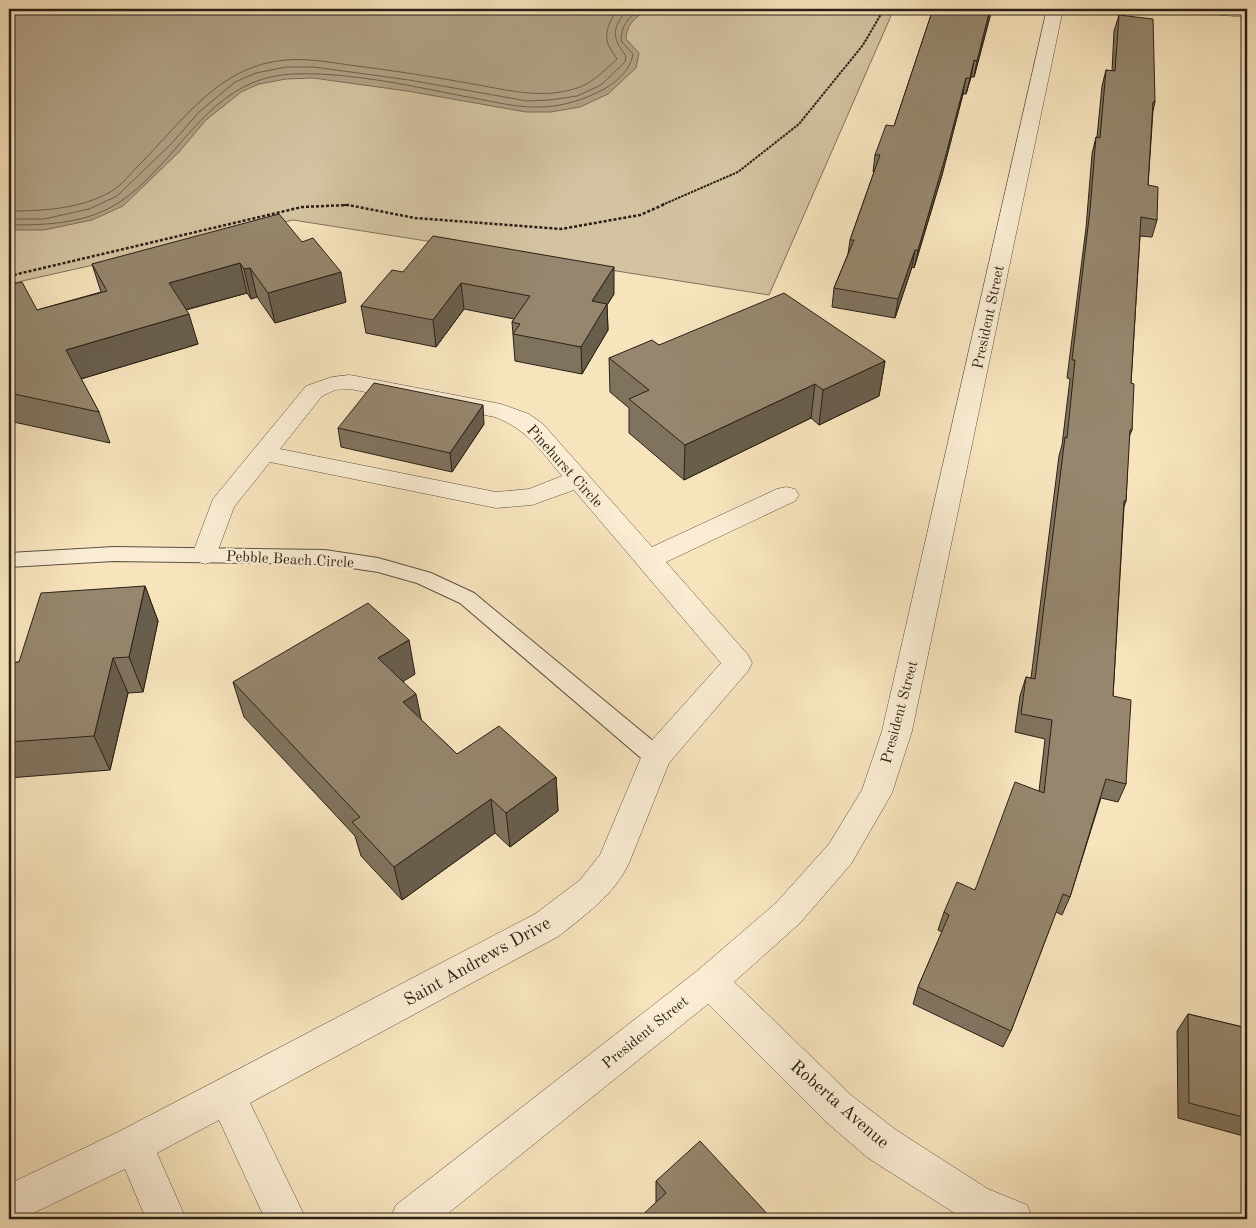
<svg xmlns="http://www.w3.org/2000/svg" width="1256" height="1228" font-family="'Old Standard TT',serif">
  <style>
    .green { fill: #d4c3a1; stroke: #7f725c }
    .water { fill: #b1a185; stroke: #7b6d59 }
    .lines { fill: none; stroke-linecap: round; stroke-linejoin: round }
    .shore { stroke: #6e604e; stroke-width: 1 }
    .lane-casing { stroke: #5d5140; stroke-width: 2 }
    .street-casing { stroke: #5d5140; stroke-width: 1 }
    .path-far1 { stroke: #2a2017; stroke-width: 2; stroke-dasharray: 2.5 1; stroke-linecap: butt }
    .path { stroke: #2a2017; stroke-width: 2.5; stroke-dasharray: 3 2; stroke-linecap: butt }
    .lane { fill: #faedd4; fill-rule: evenodd }
    .street { fill: #faedd4; fill-rule: evenodd }
    .wall { fill: #80735e; stroke: #2a2017 }
    .shaded-wall { fill: #685e4c; stroke: #2a2017 }
    .building { fill: #95866d; stroke: #2a2017 }
    .labels { text-anchor: middle; stroke-width: 4.5; stroke-linejoin: round; paint-order: stroke }
    .street-label { font-size: 15px; fill: #2a2017; stroke: #faedd4 }
    .near-street-label { font-size: 18px; fill: #2a2017; stroke: #faedd4 }
  </style>
  <rect width="100%" height="100%" fill="#f7e4bd"/>
  <filter id="stains"><feTurbulence type="fractalNoise" baseFrequency=".004" numOctaves="4"/><feColorMatrix values="0 0 0 0 .2 0 0 0 0 .09 0 0 0 0 .02 0 0 0 .5 -.17"/></filter>
  <radialGradient id="worn" r=".72"><stop offset=".6" stop-color="#630" stop-opacity="0"/><stop offset="1" stop-color="#630" stop-opacity=".3"/></radialGradient>
  <path class="green" d="M9,9H894L769,295L293,220L9,284Z"/>
  <path class="water" d="M9,9H653C638,14 627,22 626,39L639,53L636,68L608,94L580,107L551,112H526L407,91L313,78L286,79L259,84L241,92L206,120L179,152L123,206L92,220L44,230H9Z"/>
  <g class="lines">
    <path class="shore" d="M9,211C44,211 81,209 112,191C122,185 131,173 139,165C183,121 219,65 286,60C310,58 334,63 357,66C396,71 435,77 473,84C507,90 540,99 574,89C592,84 604,71 617,59C615,55 612,52 610,48C602,35 610,20 618,9
      M9,219H44L89,209L117,196L171,144L199,112L235,82L256,73L286,67H314L409,80L527,101L550,100L577,96L601,85L625,62L626,56C611,37 612,27 628,9
      M9,225C45,225 83,224 115,205C180,165 206,77 294,74C354,72 415,87 473,98C496,102 518,108 541,107C570,107 628,88 633,54L621,41C621,26 628,17 641,9"/>
    <g class="lane-casing">
      <path id="lane" d="M114,547L325,550L378,558L431,573L474,593L664,750L668,757L664,764L656,766L648,764L460,603L417,583L378,572L325,564L114,561L9,567V553Z"/>
    </g>
    <g class="street-casing">
      <path id="street" d="M1047,9H1063L912,731L892,793L851,864L800,923L734,982L851,1095L896,1130L988,1189L1027,1205L1033,1219H964L868,1158L825,1121L708,1004L441,1219H390L396,1205L697,971L776,903L829,844L862,790L882,731Z
        M1201,9H1247V17L1209,14L1204,12Z
        M350,375L501,404L529,414L543,424L652,547L777,489L786,487L795,489L799,495L795,501L666,562L748,655L752,663L748,671L669,763L629,863C614,895 586,914 559,936L250,1103L306,1219H265L219,1120L157,1153L186,1219H146L125,1169L23,1218L9,1219V1184L120,1131L535,914L580,880L600,855L645,748L721,663L574,490L532,505L496,508L270,462L234,507L214,561L205,564L196,561L192,555L213,499L306,386L332,377ZM350,389L495,417C528,430 540,450 562,476L529,489L496,492L280,449L322,396L335,390Z"/>
    </g>
    <path class="path-far1" d="M344,205H349
      M662,205L738,172L799,124L863,45L884,9"/>
    <path class="path" d="M9,276L302,207L348,205L415,218L561,229L640,215L665,204"/>
    <use href="#lane" class="lane"/>
    <use href="#street" class="street"/>
  </g>
  <path class="wall" d="M933,9H992L974,77H971L966,94H963L942,175L914,268L912,267L895,318L832,307L834,288L848,254L850,240L874,172H873L875,155L894,126Z
    M1247,13V79L1242,40L1246,25L1245,19Z
    M1119,15L1155,102L1153,111L1148,185L1157,220L1152,237L1140,236L1131,383L1132,430L1129,437L1126,501L1124,507L1113,696L1126,784L1118,802L1101,798L1070,897L1062,915L1056,912L1011,1031L1003,1047L913,1004L918,987L942,932L938,930L944,912L975,890L1039,791L1045,739L1015,732L1020,696L1026,677L1031,678L1059,456L1062,445L1070,379L1067,378L1086,228L1092,154L1096,137H1097L1102,86L1106,70L1112,71L1114,31Z
    M302,242L346,302L275,323L257,297L251,299L247,293L186,310L198,344L81,379L99,412L110,443L9,421V285L37,310L101,292L92,264Z
    M403,272L614,294L607,305L608,330L582,374L515,361L512,322L514,319L464,309L436,347L366,333L361,306Z
    M1247,307V325H1246Z
    M659,345L885,361L879,396L819,425L811,418L684,480L629,433V408L610,392L609,358Z
    M484,424L452,472L341,447L338,428Z
    M145,586L158,621L143,692L128,693L110,770L9,778V663L19,662Z
    M415,674L403,681L421,720L457,754L556,777L558,811L510,847L495,833L402,900L361,856L355,836L244,717L233,682Z
    M1188,1014L1247,1028V1137L1178,1118L1177,1031Z
    M656,1181L772,1219L656,1203Z"/>
  <path class="shaded-wall" d="M990,9H992L974,77L977,61Z
    M974,60L971,77L966,94L970,78Z
    M966,78L963,94L942,175L914,268L918,250Z
    M915,250L912,267L895,318L898,299Z
    M240,263L247,293L177,312L169,283Z
    M614,267V294L607,305L608,330L582,374L581,347L592,301Z
    M250,268L257,297L251,299L244,269Z
    M341,272L346,302L275,323L268,293Z
    M461,283L464,309L436,347L433,320Z
    M189,314L198,344L77,380L66,350Z
    M885,361L879,396L819,425L823,390Z
    M815,384L811,418L684,480L685,445Z
    M483,405L484,424L452,472L450,453Z
    M145,586L158,621L143,692L129,657Z
    M409,640L415,674L385,693L378,658Z
    M113,658L128,693L110,770L94,736Z
    M416,694L423,728L403,702Z
    M556,777L558,811L510,847L506,813Z
    M491,799L495,833L402,900L394,867Z"/>
  <path class="building" d="M933,9H990L977,61L974,60L970,78H966L945,158L918,250H915L898,299L834,288L854,240H850L880,155H875L886,125L894,126Z
    M1119,15L1153,19L1155,102H1153L1148,185L1158,187L1157,220L1141,217L1131,383L1134,384L1132,430H1130L1126,501H1124L1113,696L1131,700L1126,784L1106,779L1070,897L1063,894L1011,1031L918,987L949,915L944,912L957,882L975,890L1015,782L1044,793L1052,720L1021,714L1026,677L1035,679L1065,437L1067,438L1075,360H1072L1090,210L1096,137L1100,138L1106,70L1115,71Z
    M279,214L302,242L313,238L341,272L268,293L250,268L244,269L240,263L169,283L189,314L66,350L99,412L9,393V285L22,282L37,310L107,291L92,264Z
    M433,236L614,267L592,301L607,304L581,347L513,334L520,324L512,322L530,296L461,283L433,320L361,306L392,270L403,272Z
    M784,293L885,361L823,390L815,384L685,445L629,399L649,390L609,358L652,340L659,345Z
    M374,383L483,405L450,453L338,428Z
    M145,586L129,657L113,658L94,736L9,742V663L19,662L41,593Z
    M368,603L409,640L378,658L416,694L403,702L457,754L499,726L556,777L506,813L491,799L394,867L352,822L360,817L233,682Z
    M1188,1014L1247,1028V1118L1189,1103Z
    M700,1141L772,1219H638L666,1193L656,1181Z"/>
  <g class="labels">
    <g class="street-label">
      <text transform="translate(988 317) rotate(-78)" y="5">President Street</text>
      <text transform="translate(565 466) rotate(48)" y="5">Pinehurst Circle</text>
      <text transform="translate(290 559) rotate(3)" y="5">Pebble Beach Circle</text>
      <text transform="translate(899 712) rotate(-75)" y="5">President Street</text>
      <text transform="translate(645 1032) rotate(-39)" y="5">President Street</text>
    </g>
    <g class="near-street-label">
      <text transform="translate(477 961) rotate(-29)" y="6">Saint Andrews Drive</text>
      <text transform="translate(840 1104) rotate(41)" y="6">Roberta Avenue</text>
    </g>
  </g>
  <rect width="1256" height="1228" fill="none" stroke="#f7e4bd" stroke-width="30"/>
  <rect x="10" y="10" width="1236" height="1208" fill="none" stroke="#2a2017" stroke-width="2.5"/>
  <rect x="15" y="15" width="1226" height="1198" fill="none" stroke="#2a2017"/>
  <rect width="100%" height="100%" filter="url(#stains)"/>
  <rect width="100%" height="100%" fill="url(#worn)"/>
</svg>
